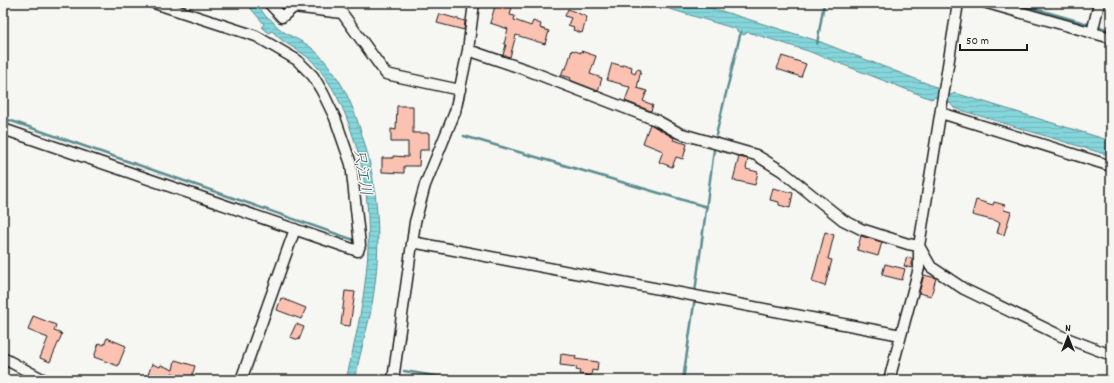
<svg xmlns="http://www.w3.org/2000/svg" width="1114" height="383" font-family="Dekko,'Klee One',sans-serif">
  <style>
    .water { fill: url(#water-rules); stroke: #5b8c8f }
    .lines { fill: none; stroke-linecap: round; stroke-linejoin: round }
    .stream { stroke: #5b8c8f; stroke-width: 2.5 }
    .building { fill: #fbc2b2; stroke: #1c1c1c }
    .minor-casing { stroke: #1c1c1c; stroke-width: 13 }
    .minor { stroke: #f6f6f2; stroke-width: 10 }
    .labels { text-anchor: middle; stroke-width: 3; stroke-linejoin: round; paint-order: stroke }
    .water-label { font-size: 16px; font-style: italic; fill: #415d5f; stroke: #f6f6f2 }
  </style>
  <defs>
    <pattern id="water-rules" width="6" height="5" patternUnits="userSpaceOnUse"><rect width="6" height="5" fill="#85d6db"/><path d="M0 2.5h6" fill="none" stroke="#72b7bb"/></pattern>
  </defs>
  <rect width="100%" height="100%" fill="#f6f6f2"/>
  <filter id="ink" filterUnits="userSpaceOnUse"><feTurbulence type="fractalNoise" baseFrequency=".025" numOctaves="2"/><feDisplacementMap in="SourceGraphic" scale="8" xChannelSelector="R" yChannelSelector="G"/><feConvolveMatrix kernelMatrix="1 2 1 2 8 2 1 2 1" color-interpolation-filters="sRGB"/></filter>
  <g filter="url(#ink)">
    <path class="water" d="M246,3H256L267,18H269C273,21 276,26 280,29C287,35 298,39 306,44C314,49 322,57 328,65C345,86 354,109 362,135C381,194 382,254 370,315C365,337 359,358 354,380H346C364,304 378,236 360,159C358,151 355,143 353,136C344,108 333,84 313,62C304,53 293,48 283,41C279,38 275,34 272,31L269,33L262,27L264,24Z
      M650,3H696L818,41L936,87L938,91L951,95L955,93L1111,141V156L954,108L950,103L935,97L931,99L808,51L748,32L744,35L738,32L736,29Z"/>
    <g class="lines">
      <path class="stream" d="M1015,3L1088,24
        M1100,27L1111,31
        M817,44L824,3
        M3,118L354,240
        M716,135L741,31
        M464,136L707,207
        M695,292L714,150
        M404,371L461,380
        M683,380L695,297"/>
    </g>
    <path class="building" d="M496,3H513L510,15L515,16L514,20L531,26L533,21L541,24L540,28L549,31L545,44L516,35L510,57L503,55L506,45L504,44L508,29L490,23Z
      M568,9L587,17L582,33L573,30L574,27L568,25L571,18L565,16Z
      M440,14L465,21L464,30L437,23Z
      M572,50L581,53V51L596,56L590,74L602,78L598,91L570,80L571,78L561,75L564,68L566,69Z
      M782,56L806,64L801,77L777,69Z
      M612,63L623,66V64L632,67L631,72L635,74L637,69L641,70L637,88L647,91L643,101L653,105L651,111L625,101L630,87L621,85V84L607,80Z
      M397,106H413V133H429V150H420L419,166H404V173L382,172V158H393V156L408,157V142H391V129L396,130Z
      M650,124L674,138L673,140L687,144L683,159L676,157L672,167L659,162L663,151L643,143Z
      M739,157L748,159L746,169L758,172L755,185L733,180Z
      M773,188L793,193L790,208L779,205V202L770,200Z
      M976,200L993,205L994,202L1005,205L1004,210L1011,212L1004,235L997,233L1000,222L972,215Z
      M825,232L834,235L828,259L832,260L825,286L812,282Z
      M861,236L882,242L878,256L857,250Z
      M907,257L912,259V268L904,266Z
      M885,264L905,269L902,280L882,275Z
      M924,275L936,278L931,296L919,293Z
      M345,291L355,292L350,326L341,325Z
      M281,298L306,308L301,319L277,310Z
      M33,316L56,325L54,331L62,334L50,362L40,358L48,338L28,330Z
      M296,324L304,327L299,340L290,337Z
      M107,338L126,346L118,366L94,357L99,343L104,345Z
      M561,354L576,356L575,359L598,362L597,371L592,370L591,376L579,374L580,371L576,370L577,367L560,365Z
      M175,360L195,366L191,379L172,373L169,380H146L152,364L160,367L161,365L173,370Z"/>
    <g class="lines">
      <g class="minor-casing">
        <path id="minor" d="M269,3L282,17L294,7L342,13L386,74L460,90
          M987,3L1111,38
          M1092,33L1099,3
          M468,50L527,70L656,120L679,133L756,155L782,171L843,220L861,229L908,244L919,246L931,267L964,289L1061,336L1111,355
          M941,113L1111,166
          M3,129L358,251L360,245L351,164L335,118L323,93L313,76L297,60L256,36L154,3
          M412,242L901,335
          M3,358L44,380
          M241,380L295,229
          M393,380L415,222L425,185L455,112L468,50L474,3
          M889,380L919,268V246L958,3"/>
      </g>
      <use href="#minor" class="minor"/>
    </g>
  </g>
  <g class="labels">
    <g class="water-label">
      <text transform="translate(364 172) rotate(81)" y="6">只江川</text>
    </g>
  </g>
  <rect width="1114" height="383" fill="none" stroke="#f6f6f2" stroke-width="16"/>
  <rect x="8" y="8" width="1098" height="367" fill="none" stroke="#1c1c1c" stroke-width="1.5" filter="url(#ink)"/>
  <g transform="translate(1068 337)" stroke="#f6f6f2" stroke-width="3" paint-order="stroke">
  <path d="M0-3L7 15L0 10L-7 15Z" fill="#1c1c1c"/>
  <text y="-6" font-size="11" font-weight="bold" text-anchor="middle" fill="#1c1c1c">N</text>
  </g>
  <path d="M960 44v6h67v-6" fill="none" stroke="#1c1c1c" stroke-width="2"/>
  <text x="966" y="44" font-size="12" fill="#1c1c1c" stroke="#f6f6f2" stroke-width="3" paint-order="stroke">50 m</text>
</svg>
